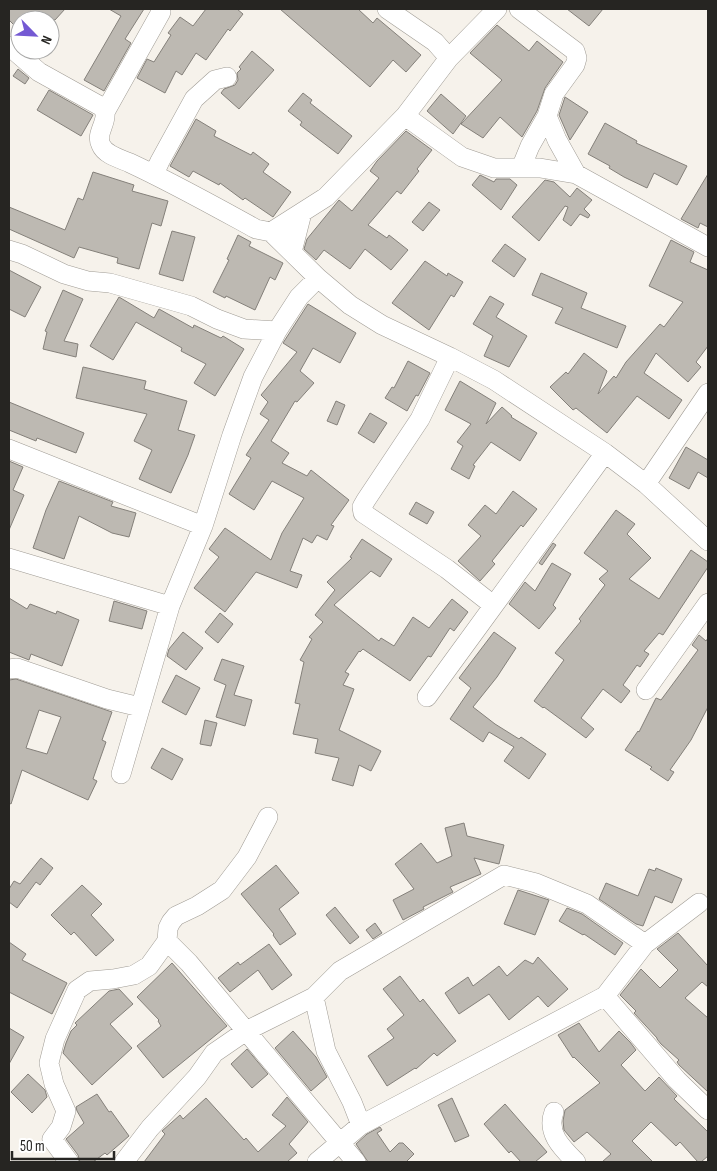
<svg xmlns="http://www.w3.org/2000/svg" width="717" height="1171" font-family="'Sofia Sans Condensed',sans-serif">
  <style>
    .building { fill: #bdb9b2; stroke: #84807a; fill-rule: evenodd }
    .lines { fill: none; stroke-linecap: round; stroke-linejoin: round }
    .minor-casing { stroke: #a09c95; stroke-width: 20 }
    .minor { stroke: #fff; stroke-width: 19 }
  </style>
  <rect width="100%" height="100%" fill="#f6f2eb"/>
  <path class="building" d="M9,9H65L55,20H20V31L9,20Z
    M109,9H144L125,39L131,43L104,91L84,80L121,16Z
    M206,9H237L243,14L230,31L228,29L206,60L196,53L182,75L176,71L165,93L137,78L147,59L154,62L171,35L168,33L180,17L193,26Z
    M280,9H358L373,23L377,18L421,55L406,72L393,60L370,87Z
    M567,9H603L589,26Z
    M497,25L529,51L537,41L563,62L545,88L537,111L522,137L500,117L483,138L461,124L502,80L470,53Z
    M252,51L274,70L239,109L221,93L224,89L235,85L238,80L237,73L241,69L239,67Z
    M18,69L29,78L25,84L13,76Z
    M49,90L93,115L81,136L37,110Z
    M303,93L312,100L310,103L352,136L338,154L300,125L302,122L288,111Z
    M441,94L466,116L453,134L427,111Z
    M565,97L588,112L570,140L559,115Z
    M196,119L216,131L214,136L251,155L253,152L269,164L263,172L291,192L273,217L245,198L243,200L220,183L219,185L193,171L189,177L170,166Z
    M605,123L637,141L636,143L687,166L677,185L654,173L647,188L624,177L609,168L610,166L588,154Z
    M406,131L432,150L417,169L419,171L401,194L397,191L368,225L387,238L389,235L408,250L391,270L365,249L350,269L324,250L316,260L304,249L307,239L339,200L352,211L379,178L370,171L377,161Z
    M93,172L134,185L132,191L168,201L161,226L152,223L139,269L117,263L118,258L79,247L74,258L9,229V207L65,230L78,198L83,200Z
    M708,174V227L700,223L698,228L681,219Z
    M480,175L494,182L496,179H510L517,185L501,210L472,185Z
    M545,180L554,182L570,197L577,188L592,200L584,209L590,215L588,218L580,214L571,226L563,220L568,207L565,206L539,241L512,217Z
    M429,202L440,210L423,231L412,222Z
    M172,231L195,237L183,281L159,274Z
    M238,235L251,242L249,246L283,263L275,280L270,277L255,310L226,296L225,298L213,292L229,260L227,259Z
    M671,240L694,252L690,262L708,270V346L696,362L701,367L688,382L656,353L644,373L682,400L669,419L637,396L607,433L576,408L573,410L550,387L566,372L568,374L584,353L607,371L598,394L614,376L616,378L626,362L660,324L664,327L683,302L649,286Z
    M505,244L526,259L514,277L492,261Z
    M425,261L447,276L448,273L463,282L454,297L451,295L429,330L392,303Z
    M9,270L41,287L25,317L9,309Z
    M541,273L587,293L581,308L626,326L617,348L555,323L563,308L532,295Z
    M63,290L83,299L64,341L78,344L76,357L43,349L47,332L45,331Z
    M490,296L504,304L496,317L527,336L509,367L484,356L493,336L473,324Z
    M119,297L154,318L159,309L193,328L194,325L221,338L223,336L244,349L215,396L194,383L206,364L181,351L182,348L136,322L113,360L90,346Z
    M308,304L356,333L340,363L313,348L300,371L314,383L297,402L295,401L271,441L289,453L282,463L307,476L311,470L349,500L331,525L334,526L327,540L317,535L312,543L303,538L290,571L302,575L297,588L256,572L225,612L194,588L219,557L209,549L225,528L271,560L282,533L304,498L272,481L254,510L229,494L251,458L246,455L269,420L260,414L268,402L261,395L297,352L283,343Z
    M408,361L430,373L418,396L416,395L407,411L385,398L392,387L394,388Z
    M83,367L146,381L144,389L187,401L178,430L195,435L188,455L171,493L139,479L152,450L134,441L147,414L76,398Z
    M460,381L496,403L486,424L502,407L512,416L511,417L537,433L520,461L491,442L473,465L475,466L469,479L451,469L463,446L457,442L471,424L445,410Z
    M336,401L345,405L337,425L327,421Z
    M9,402L84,433L76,453L37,438L36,441L9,430Z
    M370,413L387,423L374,443L358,433Z
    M686,447L708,460V478L698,472L689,489L669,478Z
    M9,461L23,467L13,490L24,495L9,530Z
    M59,481L113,502L111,506L136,513L129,537L112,533L79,516L64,559L33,548L46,510Z
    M513,491L537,509L523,527L521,525L492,561L495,564L480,581L458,561L481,536L468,525L485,505L496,514Z
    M416,502L434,512L427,524L409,514Z
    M616,510L635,524L627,534L651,558L629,579L659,599L691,550L708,562V567L663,635L659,633L644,651L649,654L640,667L637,665L623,685L630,691L621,703L603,689L581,718L594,729L586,738L544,707L543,708L534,701L564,660L555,653L581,621L579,619L605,585L599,579L608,571L584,553Z
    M362,539L392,559L380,577L371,571L334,605L379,641L381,638L394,646L413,617L429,628L452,599L468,612L454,631L450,628L431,657L428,656L410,681L363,649L360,652L359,651L345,672L349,674L343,685L354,689L339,730L381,751L371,771L359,765L353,786L332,780L339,758L315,753L318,739L293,734L300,704L295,703L304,662L300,660L312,639L309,637L323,622L315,615L335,590L327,582L352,558L350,557Z
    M553,543L556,545L542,565L539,563Z
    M552,563L571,574L553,605L556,608L539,629L509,604L525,582L535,591Z
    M9,598L27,609L30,604L56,614L57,611L79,620L62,666L31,654L29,660L9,652Z
    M114,601L147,611L142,629L109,621Z
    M220,613L233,624L218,643L205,632Z
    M183,632L203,648L186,670L167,656L169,649Z
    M494,632L516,648L497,677L473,707L495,724L519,739L521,737L546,754L529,779L504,761L514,747L489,732L483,742L450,719L471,688L459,678Z
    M699,635L706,641L708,638V707L691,740L670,770L674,772L668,781L650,769L652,767L625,750L638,731L639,732L656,698L661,700L698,650L692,645Z
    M222,659L244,666L234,695L252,700L245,726L216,717L226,685L214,680Z
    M176,675L200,688L186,715L162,702Z
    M16,679L112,712L102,740L106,742L93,779L97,781L88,800L22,770L11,804L9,803V680ZM39,710L61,717L47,754L26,748Z
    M205,720L217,723L211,746L200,744Z
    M162,748L183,759L172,780L151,768Z
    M464,823L467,836L504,845L499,864L474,858L481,874L450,887L453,892L423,907L424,909L403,920L393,900L414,889L395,864L421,843L437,863L452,856L445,828Z
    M41,858L53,868L40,885L36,882L17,908L9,902V889L14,881L20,884Z
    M276,865L299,893L279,909L296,934L280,945L273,935L274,934L241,894Z
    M656,868L682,879L672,903L655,896L643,926L636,924L599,899L606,883L638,896L649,869L655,871Z
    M82,885L102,904L91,915L114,940L96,956L74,932L71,935L51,915Z
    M518,890L549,900L535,935L504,924Z
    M335,907L359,937L350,944L326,915Z
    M567,908L582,914L623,943L615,955L584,934L583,935L559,921Z
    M375,923L382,933L373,939L366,930Z
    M678,933L708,966V987L702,982L685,998L708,1018V1092L679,1065L677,1062L679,1060L661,1044L657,1039V1038L634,1013L636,1011L620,995L641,969L660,988L678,970L657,949Z
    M9,942L26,954L22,960L67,983L52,1014L9,992Z
    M269,944L292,975L272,990L258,970L230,992L218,978L238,962L240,965Z
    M538,957L568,989L548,1007L538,996L509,1020L489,994L459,1014L445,993L468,977L473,986L499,966L507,976L525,960L533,964Z
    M172,963L227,1026L163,1078L137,1046L161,1026L158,1021L159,1020L137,997Z
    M400,976L420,1002L423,999L456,1041L437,1056L434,1053L416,1069L415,1068L387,1086L368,1056L394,1038L387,1029L404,1015L383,989Z
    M119,989L133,1004L110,1024L132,1048L92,1085L63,1053L66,1043L71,1031L77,1025L75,1023L109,991Z
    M579,1023L599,1052L619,1031L630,1042L636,1050L621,1065L645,1091L659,1077L677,1096L674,1099L708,1132V1156L701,1162H698L680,1142L676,1146L651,1122L632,1141L653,1162H602L611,1154L587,1132L574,1142L564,1130L563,1121L565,1110L600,1083L574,1057L573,1058L558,1035Z
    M9,1028L24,1037L9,1064Z
    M293,1031L316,1057L327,1077L311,1091L275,1048Z
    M247,1049L268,1074L252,1088L231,1064Z
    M28,1074L45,1090L47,1097L32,1113L11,1092Z
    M97,1094L109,1112L111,1111L129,1136L107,1155L105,1153L93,1162H80L78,1155L66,1139L84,1123L77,1111L76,1107Z
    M287,1097L308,1122L289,1144L297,1153L287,1162H144L165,1134L162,1131L180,1115L183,1119L206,1098L244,1140L246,1138L258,1152L286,1126L272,1115Z
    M452,1098L469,1136L455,1142L438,1105Z
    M505,1104L547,1152L535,1162H521L511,1151L509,1153L484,1124Z
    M380,1127L382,1130L377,1133L390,1152L399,1143H403L414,1154L406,1162H368L356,1144L367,1134Z"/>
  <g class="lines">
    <g class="minor-casing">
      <path id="minor" d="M387,9L435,42L449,58
        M519,9L575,51L577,58L575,65L554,94L547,116L530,146L521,168
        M161,12L105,112C107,124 95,134 101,145C105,155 121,159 130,163C173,183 214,206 256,229L271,232L318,278L350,305L382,325L450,357L494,380L605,453L646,484L708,541
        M9,46L39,72L102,107L105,112
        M405,116L462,157L494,168H540L576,174L708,247
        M547,116L557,140L576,174
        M154,174L160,161L194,99L215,80L227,77
        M271,232L326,197L405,116L449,58L497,9
        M9,250L22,254L64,274L88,281L110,283L191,306L217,319L244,329L277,331
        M292,252L302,213
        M450,357L420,419L366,500L362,507L363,513L447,569L493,605
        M9,449L203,526
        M646,484L708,393
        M9,558L170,606
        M9,669L17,668L107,699L140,707
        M646,690L708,603
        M427,697L605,453
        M121,774L170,606L203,526L232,435L253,377L277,331L299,297L318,278
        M167,941L189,963L356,1162
        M605,996L677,1080L708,1110
        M314,997L326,1051L352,1102L361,1125
        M554,1112C546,1133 562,1148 576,1162
        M69,1162L52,1139L61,1127L66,1111L54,1084L49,1063L55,1039L77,990L90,981L113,979L134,975L149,966L167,941L168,928L171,922L176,916L197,906L222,890L247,857L268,817
        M124,1162L150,1128L197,1077L214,1053L246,1031L314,997L340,971L504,875L536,883L587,904L645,944
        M317,1162L361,1125L605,996L645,944L699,903"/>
    </g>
    <use href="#minor" class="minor"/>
  </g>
  <rect width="717" height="1171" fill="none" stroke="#262522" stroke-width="20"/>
  <g transform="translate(35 35) rotate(114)"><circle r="24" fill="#ffffff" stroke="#a8a8a7"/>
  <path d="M0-4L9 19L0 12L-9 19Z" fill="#7459d3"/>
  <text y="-8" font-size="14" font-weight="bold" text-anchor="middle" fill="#262522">N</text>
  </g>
  <path d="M12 1151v8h102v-8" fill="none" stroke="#262522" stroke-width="2.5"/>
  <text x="20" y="1151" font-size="15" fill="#262522" stroke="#ffffff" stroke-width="4" paint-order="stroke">50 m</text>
</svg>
